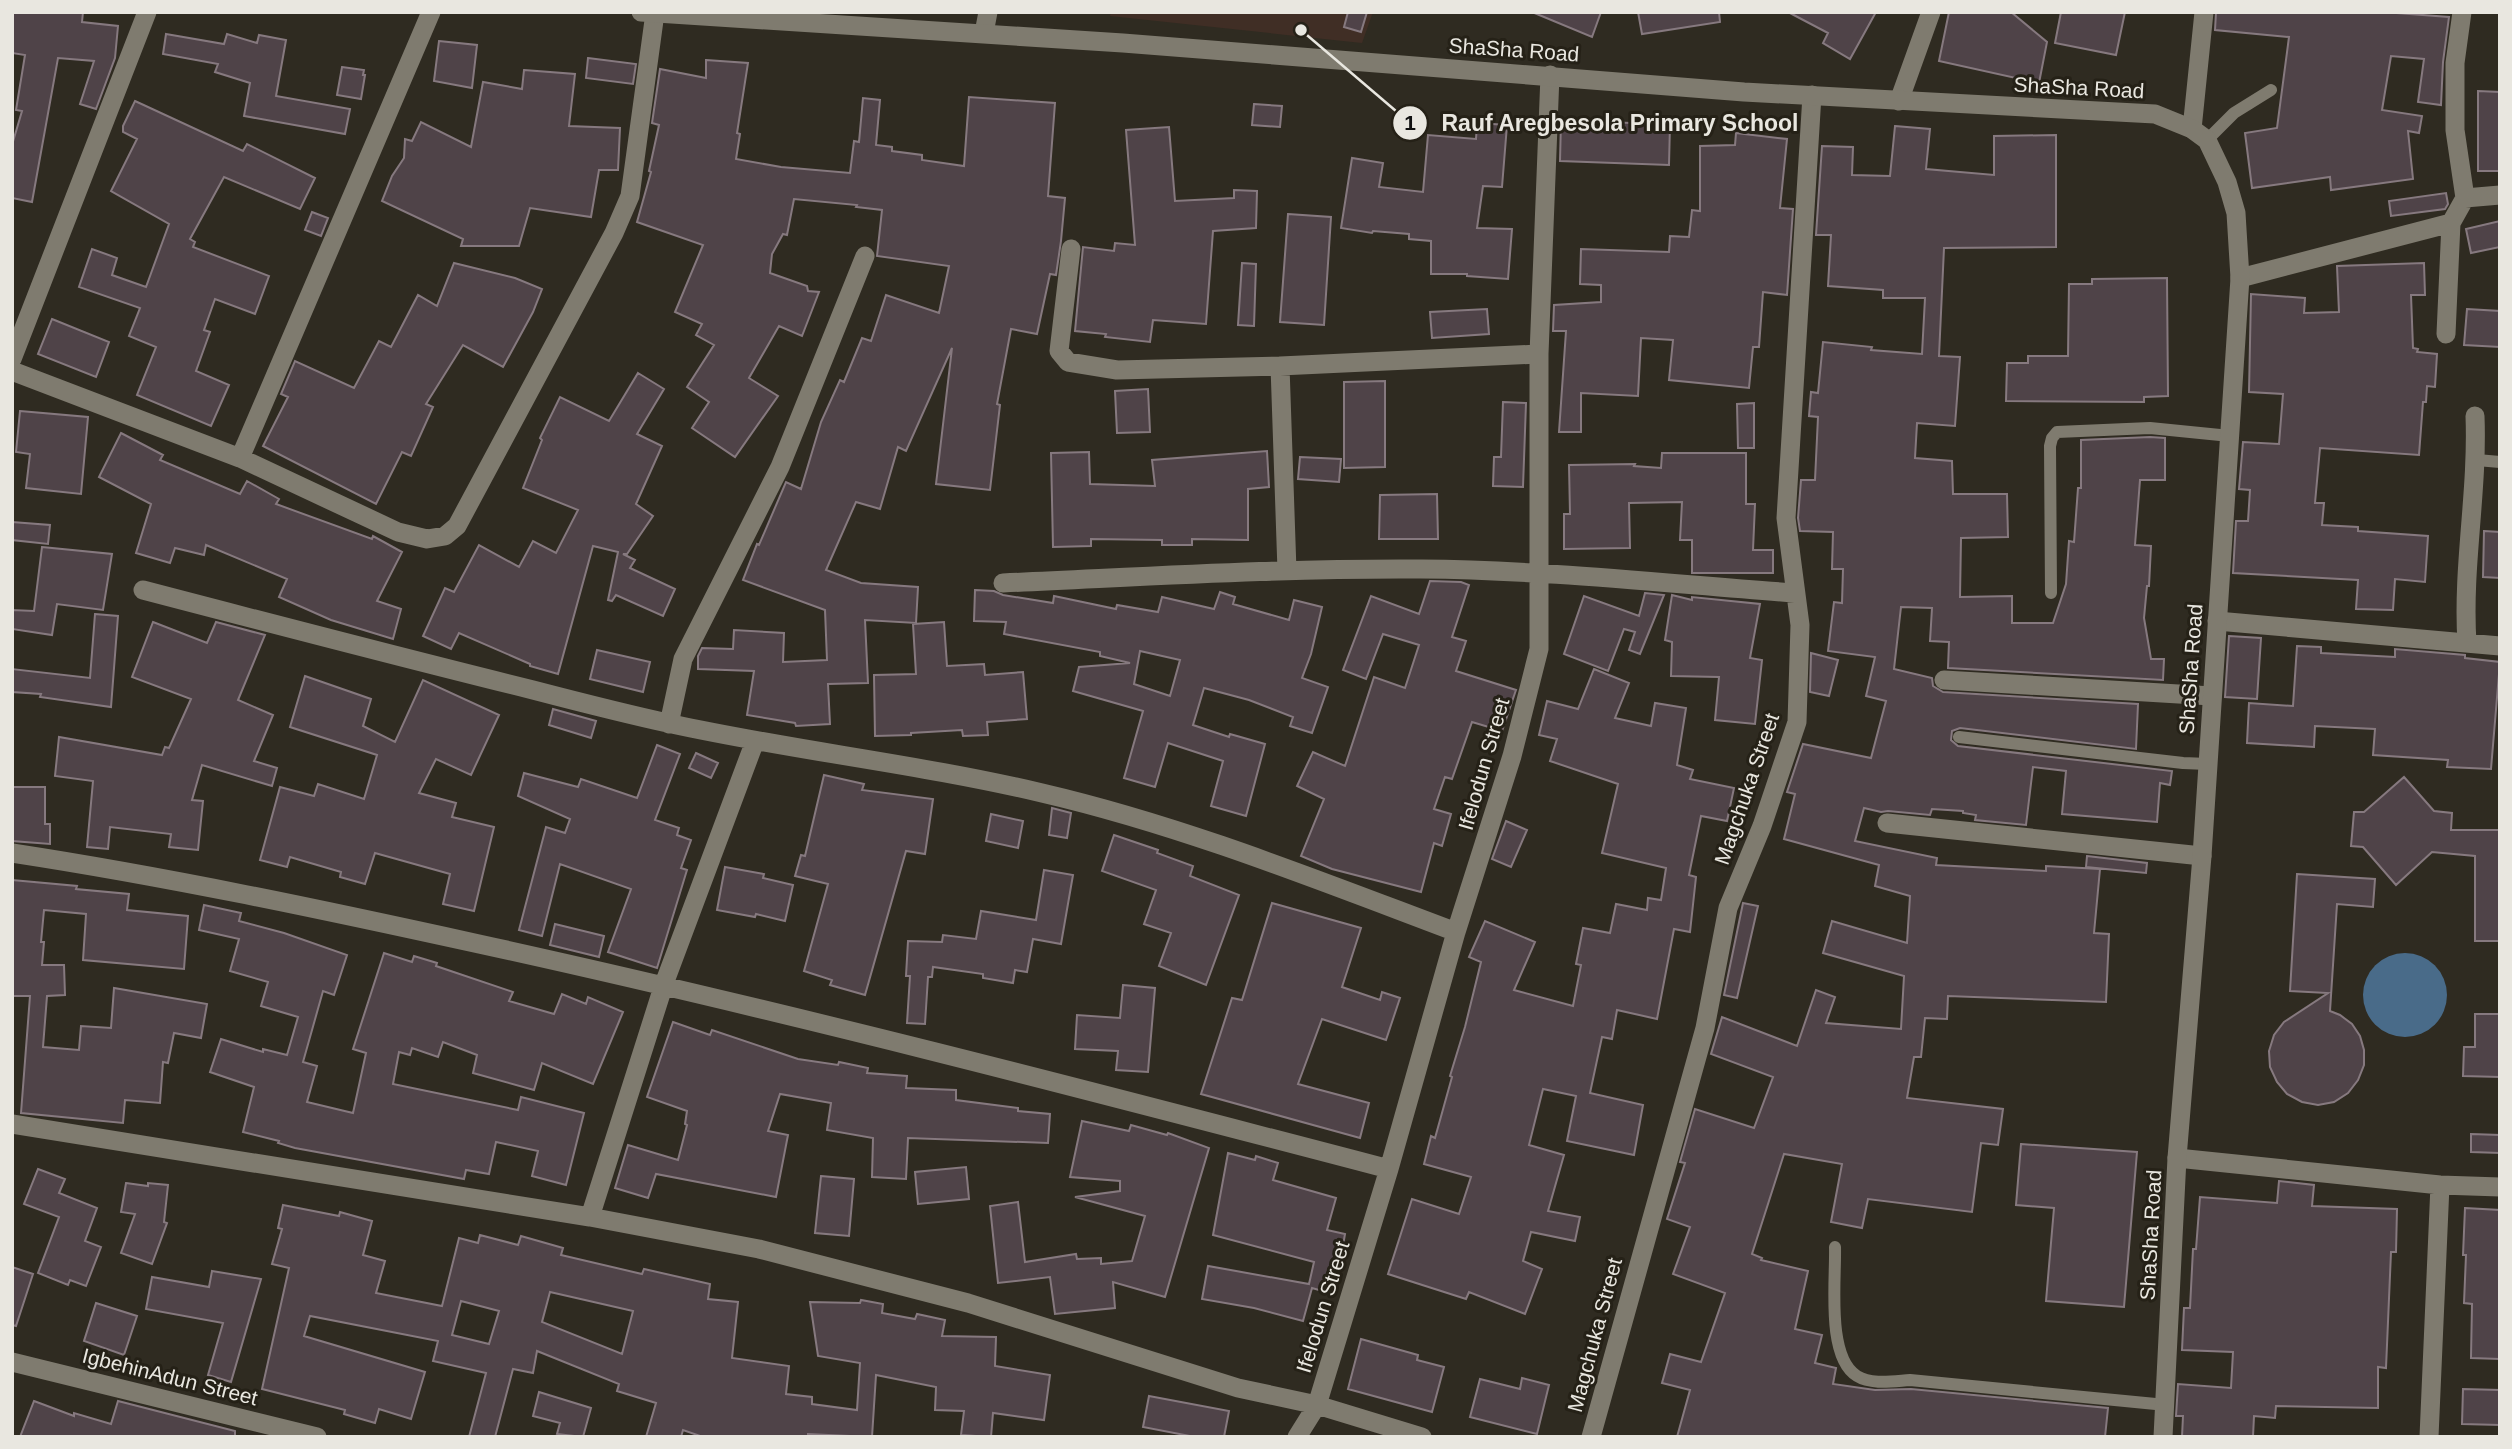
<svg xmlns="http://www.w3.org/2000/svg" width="2512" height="1449" font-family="Arial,sans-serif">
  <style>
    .education { fill: #402e25 }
    .water { fill: #496b89 }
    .building { fill: #4f4348; stroke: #86797f; stroke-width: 2; fill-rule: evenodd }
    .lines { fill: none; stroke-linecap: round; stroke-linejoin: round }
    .service { stroke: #7f7b6f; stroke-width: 12 }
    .minor { stroke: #7f7b6f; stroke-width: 19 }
    .tertiary { stroke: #7f7b6f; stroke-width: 19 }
    .labels { text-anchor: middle; stroke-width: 6; stroke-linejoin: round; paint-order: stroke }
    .street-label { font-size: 21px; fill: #e9e7e0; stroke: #252117 }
    .leader { fill: none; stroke: #e9e7e0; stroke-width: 2.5 }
    .callout-dot { fill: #e9e7e0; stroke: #252117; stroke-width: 2.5 }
    .mark-label { font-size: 21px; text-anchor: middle; font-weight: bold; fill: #111 }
    .callout-label { font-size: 23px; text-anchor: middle; font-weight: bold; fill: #e9e7e0; stroke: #252117; stroke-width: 6; stroke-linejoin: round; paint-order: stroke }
  </style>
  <rect width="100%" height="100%" fill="#2f2b21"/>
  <path class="education" d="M1111,12H1373L1362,43L1110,16Z"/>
  <path class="water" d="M2363 995a42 42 0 1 1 84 0a42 42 0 1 1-84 0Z"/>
  <path class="building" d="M12,12H83L82,22L118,26L115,58L96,109L80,104L94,61L58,58L32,202L12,198V145L22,111L16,110L25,55L12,53Z
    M1348,12H1367L1361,32L1344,27Z
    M1532,12H1601L1592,37Z
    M1638,12H1719L1720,22L1642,34Z
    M1788,12H1876L1850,59L1823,43L1828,33Z
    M1949,12H2011L2047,42L2039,83L1939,61Z
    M2061,12H2125L2116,55L2055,43Z
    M2216,12H2383L2449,17L2443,62L2441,105L2418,102L2424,59L2391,56L2382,110L2422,116L2419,133L2408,131L2413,179L2331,190L2330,177L2252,188L2245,133L2277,128L2289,37L2215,30Z
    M166,34L224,44L227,34L257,43L259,35L286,40L276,96L350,109L345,134L244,116L250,83L215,72L218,64L163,54Z
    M439,41L477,45L472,88L434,81Z
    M588,58L636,64L633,84L586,78Z
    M706,60L748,63L737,133L740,134L736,159L781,167L850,173L854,141L859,142L863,98L880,100L876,145L892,147V151L922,155V160L964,166L969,97L1055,103L1048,196L1065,198L1061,241L1056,275L1050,274L1037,334L1011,329L997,404L1000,405L990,490L936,484L952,348L906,451L898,447L880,509L856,502L826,570L861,583L918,587L916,623L865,620L868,683L828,684L830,724L796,726L795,723L747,715L754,671L698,669V656L702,648L733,649L734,630L784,633L783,662L827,660L825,610L743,580L757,544L759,545L786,482L801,489L821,422L840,380L844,382L862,338L871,341L886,295L939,313L949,266L877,256L882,210L856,207L857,205L794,199L787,235L783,234L772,254L770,273L807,286L808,291L819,292L802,336L779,326L749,378L778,396L735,457L692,428L709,402L687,387L714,345L696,335L702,324L675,312L703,245L637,222L651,172L649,171L659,125L652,123L660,69L706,78Z
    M342,67L364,70L363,75H365L361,99L337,95Z
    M524,70L575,74L569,126L620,128L618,170H599L591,217L530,208L519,246H461L463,239L382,201L392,176L404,158L405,139L412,141L421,122L471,147L483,82L522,89Z
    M2478,91L2500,92V171H2478Z
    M135,101L243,151L247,144L315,178L300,209L224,177L190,239L195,242L193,247L269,276L255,314L215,299L204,330L210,332L196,371L229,385L211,426L137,395L156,347L129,336L140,308L79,287L92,249L117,258L112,275L146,287L169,224L111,191L137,139L123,132V126Z
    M1254,104L1282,106L1280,127L1252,125Z
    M1561,121L1670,124L1669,165L1560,161Z
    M1477,123L1507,125L1502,187L1483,186L1477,228L1512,229L1508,279L1467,276V274H1431V241L1409,239V234L1373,231L1372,233L1341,228L1352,158L1383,163L1379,187L1423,192L1428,135L1476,139Z
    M1895,126L1930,129L1926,169L1994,175V136L2056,135V247L1944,248L1939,356L1960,357L1955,426L1917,423L1915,458L1952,461L1953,494H2007L2008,537L1961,538L1960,597L2012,596V623H2053L2066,584L2069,541L2074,542L2078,488H2081V440L2150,437L2165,438V480H2140L2135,545L2151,546L2149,586H2147L2144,618L2151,659H2164L2163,680L1948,668L1949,642L1930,641L1932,608L1901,607L1894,669L1932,678L1933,686L1943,692L2138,704L2136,749L1960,728L1952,731L1951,740L1958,746L2172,771L2170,785L2160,783L2157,822L2062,814L2066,771L2033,767L2026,825L1975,820L1976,815L1963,813V811L1932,809L1930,815L1888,811L1881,812L1864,808L1855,841L1937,858L1936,865L2046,871V866L2100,869L2094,933L2109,934L2106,1002L1948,996L1947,1019L1925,1018L1921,1057H1914L1907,1098L2003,1109L1998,1145L1981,1143L1972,1212L1868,1199L1862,1228L1831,1222L1842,1164L1784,1154L1752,1254L1762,1258L1761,1260L1808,1271L1795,1329L1822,1335L1815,1363L1836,1368L1833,1384L1875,1390L1911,1389L2108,1408L2105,1437H1677L1690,1390L1662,1383L1670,1354L1701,1362L1725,1293L1673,1274L1690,1227L1667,1219L1685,1163L1680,1162L1695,1109L1754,1128L1773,1077L1711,1054L1722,1017L1797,1046L1816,990L1835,997L1826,1023L1901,1029L1904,976L1823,953L1832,921L1907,943L1910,896L1875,886L1879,865L1784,839L1795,794L1787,792L1803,744L1871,758L1886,701L1866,696L1875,657L1828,651L1834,602L1842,603L1843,569H1832L1833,532L1800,531L1798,518L1801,480H1815L1818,417L1809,416L1811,392L1818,393L1823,342L1872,347L1871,350L1922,354L1925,298H1883V290L1828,286L1831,235H1816L1822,146L1853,147L1852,175L1890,176Z
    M1169,127L1175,201L1234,198V190L1257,191L1256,228L1213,231L1206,324L1153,320L1150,342L1105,337L1106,334L1075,331L1083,247L1114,251L1115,243L1135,245L1126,130Z
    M1736,133L1787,139L1780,208L1793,209L1787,295L1763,292L1759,347H1753L1749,388L1669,380L1673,340L1641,338L1638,396L1581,393V432H1559L1566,331H1553L1554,305L1601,302V285L1580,284L1581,249L1669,252L1670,236L1689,237L1692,210L1700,211V146L1735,145Z
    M2446,193L2448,204L2445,209L2391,216L2389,201Z
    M312,212L328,218L321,236L305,230Z
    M1288,214L1331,217L1324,325L1280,322Z
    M2500,221V247L2471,253L2466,229Z
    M454,263L515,278L542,289L533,312L503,367L463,345L426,404L433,407L411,456L402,452L376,504L263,446L288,397L281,394L295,361L354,388L379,341L391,347L418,295L437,306Z
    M1242,263L1256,264L1254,326L1238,325Z
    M2424,263L2425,295H2411L2413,348L2418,349L2417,352L2437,354L2435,387L2427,386L2426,402H2423L2419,455L2320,448L2315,503H2324L2322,525L2358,527V531L2428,536L2425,582L2395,579L2393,610L2356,609L2358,580L2233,573L2236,521H2248L2250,490L2239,489L2243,442L2279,444L2283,394L2249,392L2251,294L2305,298L2304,313L2339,312L2337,266Z
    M2167,278L2168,396L2144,397V402L2006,401L2007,363H2028V356H2068L2069,284H2092V279Z
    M1487,309L1489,334L1432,338L1430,312Z
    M2467,309L2500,311V347L2464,345Z
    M52,319L109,342L96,377L38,354Z
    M638,373L664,389L637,434L662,446L636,504L653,516L627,554H623L635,560L630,568L675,589L663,616L616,595L612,601L608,600L618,552L593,546L558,674L530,666V664L459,633L451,649L423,636L445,588L454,592L479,545L519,567L533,541L556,553L578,510L523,488L542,440L540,438L560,397L609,421Z
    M1385,381V467L1344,468V382Z
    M1148,389L1150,432L1117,433L1115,391Z
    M1503,402L1526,403L1523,487L1493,486L1494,457H1501Z
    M1754,403V448H1738L1737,404Z
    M20,411L88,417L81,494L26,488L30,454L16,452Z
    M121,433L163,455L160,460L240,494L247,481L279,499L276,504L372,539L373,536L402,552L377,601L401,609L393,639L331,620L279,597L287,579L206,545L204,555L175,548L170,563L136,553L151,504L99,477Z
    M1267,451L1269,487L1248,489V540L1192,539V545H1162V540L1091,539V546L1053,547L1051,453L1089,452L1090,484L1155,486L1152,460Z
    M1662,453H1746V504H1755L1753,550H1773V573H1692V540H1680L1682,502L1629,503L1630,548L1564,549V514H1570L1569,465L1635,464L1634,466L1661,468Z
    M1300,457L1341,459L1339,482L1298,479Z
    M1437,494L1438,539H1379L1380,495Z
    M12,522L50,525L48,544L12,540Z
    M2484,531L2500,532V578L2483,577Z
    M42,547L112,554L103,610L57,604L52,635L12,629V610L34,611Z
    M1430,581L1461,582L1469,585L1452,637L1466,641L1456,671L1516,690L1502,731L1472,722L1452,779L1445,777L1434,809L1451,814L1442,846L1434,843L1421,892L1332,869L1301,856L1324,799L1297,786L1313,752L1345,766L1374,677L1405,688L1419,645L1383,634L1366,679L1343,670L1371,596L1419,614Z
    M975,590L994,591L1003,595L1053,603L1054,596L1116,609L1117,605L1158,612L1162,597L1214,609L1220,592L1235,597L1233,604L1289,620L1294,600L1322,607L1311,654L1302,678L1328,687L1312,733L1290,726L1293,717L1249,700L1204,688L1193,725L1229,737L1230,734L1265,744L1246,816L1211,806L1223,761L1168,743L1155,787L1124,778L1143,711L1073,691L1079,667L1130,663L1100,656V652L1004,634L1006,622L974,621ZM1140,651L1180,660L1170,696L1134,684Z
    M1645,593L1664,595L1640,654L1629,650L1635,632L1624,629L1608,671L1564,654L1584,596L1639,616Z
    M1672,595L1692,600V597L1760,604L1750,658L1762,660L1755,724L1715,720L1719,677L1671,676L1672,642L1665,640Z
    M95,614L118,616L111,707L40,697L41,694L12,692V669L90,678Z
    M153,622L207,643L216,622L265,635L238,700L273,715L254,761L277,768L272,786L202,765L192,800L203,801L198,850L169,847L171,834L110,827L108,849L87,847L93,781L55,776L59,737L162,755L165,747L169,748L191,699L132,677Z
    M944,622L947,666L984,664L985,675L1023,672L1027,719L987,722L988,735L963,736L962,730L911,733V735L875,736L874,675L916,674L913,624Z
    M2229,636L2261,638L2257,699L2225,697Z
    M2297,646L2321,647V653L2395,657V649L2465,655V658L2500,662L2491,769L2447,767L2448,760L2373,755L2375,729L2315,726L2314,747L2247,743L2249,703L2293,706Z
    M597,650L650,662L643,692L590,679Z
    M1811,653L1838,660L1829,696L1810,692Z
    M1594,669L1629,683L1615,718L1651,726L1655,703L1686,708L1677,765L1693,770L1690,779L1734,788L1727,821L1701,816L1689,875L1696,877L1690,932L1674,929L1657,1019L1617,1010L1612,1039L1602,1037L1590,1093L1643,1105L1634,1155L1567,1141L1576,1096L1543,1089L1529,1145L1564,1155L1548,1211L1580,1217L1575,1241L1531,1232L1523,1261L1542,1269L1525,1314L1469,1292L1466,1299L1388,1274L1412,1199L1459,1214L1471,1177L1424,1164L1431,1136L1435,1138L1452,1077L1450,1076L1465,1027L1481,962L1469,957L1485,921L1535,942L1514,990L1573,1006L1581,965L1576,964L1583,928L1610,933L1616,904L1647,910L1648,898L1661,900L1666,868L1602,853L1618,784L1550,761L1557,739L1539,735L1547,701L1578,709Z
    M305,676L371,699L363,726L395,742L423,680L499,715L471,775L436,759L419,793L456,803L452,817L494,827L474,911L443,904L450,874L375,853L365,884L340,877L341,872L290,857L287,867L260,860L280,787L314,796L318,784L364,799L377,755L290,727Z
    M553,709L596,721L591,738L549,725Z
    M657,745L680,754L655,820L679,828L677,835L691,840L681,868L687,870L657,968L608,952L631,889L560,864L542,936L519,930L546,827L565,833L570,819L518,796L524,773L578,787L581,779L637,798Z
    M696,753L718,763L711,778L689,768Z
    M824,775L864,784L862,790L933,799L925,854L906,851L865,995L830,985L832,980L804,971L828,884L795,876L801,855L805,856Z
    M2404,777L2434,811L2452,813L2451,830H2500V941H2475V856L2432,852L2396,885L2363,847L2351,846L2354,812H2364Z
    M12,787H45V824H50V844L12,841Z
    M1052,808L1071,813L1067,838L1049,835Z
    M991,814L1023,821L1018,848L986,841Z
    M1506,821L1527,830L1511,867L1492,859Z
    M1114,835L1158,850L1157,853L1193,866L1190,876L1239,895L1206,985L1159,966L1171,933L1144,924L1156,890L1102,871Z
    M2087,856L2147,863L2146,873L2086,867Z
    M725,867L764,874L763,878L793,885L785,921L756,914L755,917L717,910Z
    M1044,870L1073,875L1061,944L1033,939L1027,972L1015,970L1013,983L983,978V974L933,967L932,977H928L925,1024L907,1023L910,976H906L908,941L942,942L943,935L976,939L981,911L1036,920Z
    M2297,874L2375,879L2373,907L2337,904L2330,1011L2340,1015L2352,1024L2360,1036L2364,1050V1065L2358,1080L2348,1093L2334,1102L2318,1105L2302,1102L2287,1094L2277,1082L2270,1067L2269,1051L2274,1035L2284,1022L2328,993L2290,991Z
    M12,880L77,886L76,889L129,894L127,910L188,916L184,969L83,960L86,914L44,910L41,942H44L42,965H64L65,995L47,996L43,1047L79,1050L81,1026L111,1028L114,988L207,1004L201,1038L174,1033L168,1063L163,1062L160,1103L125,1100L123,1123L21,1113L30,996H12Z
    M1272,903L1361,928L1342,987L1380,1000L1382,992L1400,998L1386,1040L1322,1019L1298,1084L1369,1103L1360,1138L1201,1094L1232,998L1242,1000Z
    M1743,903L1758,906L1737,998L1724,995Z
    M204,905L241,913L239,921L284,933L347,955L334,995L323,991L303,1062L317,1066L307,1102L353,1113L366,1053L353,1049L384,953L412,962L414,956L437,963L436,966L513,992L509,1001L554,1014L562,994L586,1004L588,997L623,1012L593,1084L542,1063L534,1090L473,1073L477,1055L443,1042L438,1057L412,1048L410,1055L399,1052L393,1084L518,1110L521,1097L584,1113L566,1185L532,1176L538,1151L496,1142L489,1174L466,1170L464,1179L295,1148L278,1143L279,1141L243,1132L254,1087L210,1072L221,1039L263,1052V1049L287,1055L298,1017L261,1006L268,982L230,971L239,939L199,930Z
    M555,924L604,936L599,957L550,945Z
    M1123,985L1155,988L1148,1072L1116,1070L1118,1051L1075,1049L1077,1015L1120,1018Z
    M2475,1014H2500V1077L2463,1076L2464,1047H2475Z
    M673,1022L710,1035L712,1030L798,1059L838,1065L839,1062L868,1068L867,1073L907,1076L906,1088L956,1090V1100L1018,1108V1111L1050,1114L1048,1143L908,1138L906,1179L872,1177L873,1138L827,1130L831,1103L780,1094L768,1131L788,1135L776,1197L656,1174L648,1198L615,1188L628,1145L678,1160L687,1125L685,1124L687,1111L647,1097Z
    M1082,1121L1129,1131L1131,1125L1167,1135L1168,1133L1209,1148L1165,1297L1113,1282L1115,1308L1055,1314L1050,1277L998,1283L990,1206L1018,1202L1025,1262L1076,1254L1077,1259L1101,1258V1264L1132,1261L1145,1216L1075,1197L1120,1191V1181L1070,1177Z
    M2471,1134L2500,1135V1153L2471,1152Z
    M2021,1144L2137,1152L2124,1307L2046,1301L2054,1208L2016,1205Z
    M1228,1153L1255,1160L1256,1156L1278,1163L1273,1180L1336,1198L1327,1230L1345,1234L1338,1275L1333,1294L1312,1288L1303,1321L1254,1308L1202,1299L1208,1266L1309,1284L1314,1262L1213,1235Z
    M966,1167L969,1199L918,1204L915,1172Z
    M38,1169L65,1179L59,1193L97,1208L85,1241L101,1247L86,1286L70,1280L68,1285L38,1273L59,1217L24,1204Z
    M821,1176L854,1179L849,1236L815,1233Z
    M2279,1181L2314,1185L2312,1206L2397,1209L2396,1252H2391L2386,1368L2378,1367V1408L2276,1406L2275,1418L2254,1416L2253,1437H2182L2183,1416H2176L2178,1384L2231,1388L2233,1352L2182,1350L2184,1308H2190L2193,1249H2196L2200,1197L2277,1203Z
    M126,1183L148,1186V1183L168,1185L164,1222L167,1223L152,1264L121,1253L135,1214L121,1212Z
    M283,1205L339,1216L340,1212L372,1221L363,1255L385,1261L376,1293L442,1306L459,1238L478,1243L480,1235L518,1245L521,1236L563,1248L561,1255L642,1274L644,1269L710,1284L708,1299L738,1302L732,1358L789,1366L786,1394L812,1397V1404L857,1410L860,1363L818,1356L810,1302L860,1303L861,1300L883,1304L882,1313L915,1319L917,1314L945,1320L942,1336L996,1337L995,1366L1050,1375L1044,1420L993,1413L991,1437L961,1435L964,1411L935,1410L936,1387L876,1375L872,1437L808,1434V1437H703L683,1430L681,1437H646L656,1403L617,1391L619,1384L537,1351L533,1373L513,1369L495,1437H469L486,1373L433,1361L438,1341L310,1316L304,1336L425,1372L411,1419L379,1409L375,1423L344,1414L345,1410L262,1389L289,1268L272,1264L282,1229L278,1228ZM550,1292L633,1311L622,1354L542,1322ZM461,1301L499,1311L489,1344L452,1335Z
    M2465,1208L2500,1210V1359L2471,1358L2472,1304L2464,1303L2466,1255H2463Z
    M12,1267L33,1274L16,1326L12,1325Z
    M212,1271L261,1279L231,1382L208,1375L223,1323L146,1309L152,1277L209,1287Z
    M96,1303L137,1316L124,1355L84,1341Z
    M1361,1339L1418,1355L1417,1360L1444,1367L1432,1412L1348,1389Z
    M1522,1378L1549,1385L1537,1434L1470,1417L1480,1379L1520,1389Z
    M2463,1389L2500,1390V1425L2462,1424Z
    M539,1392L591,1408L583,1437L557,1434L560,1423L533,1416Z
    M1149,1396L1229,1411L1224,1437H1195L1143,1427Z
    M34,1401L74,1416V1413L111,1424L118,1401L235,1431V1437H20Z"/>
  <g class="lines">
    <path class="service" d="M2207,140L2234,113L2271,90
      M2477,460L2500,462
      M2051,593L2050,446L2052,438L2057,432L2150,428L2230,436
      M1959,737L2183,763L2208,764
      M1835,1247C1836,1280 1826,1357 1857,1376C1871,1385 1894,1381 1910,1380L2166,1405"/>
    <path class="minor" d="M984,33L988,12
      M1899,101L1931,12
      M2192,129L2204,12
      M2465,198L2500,195
      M1071,249L1059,351L1068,362L1117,370L1280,366L1539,354
      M2240,278L2451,223
      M2446,334L2451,223L2465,198L2455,130V63L2462,12
      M12,359L147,12
      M1280,366L1287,571
      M12,371L240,458L398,532L427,539L445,536L457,526L614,233L630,196L655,13
      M240,458L431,12
      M1003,583C1142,577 1281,568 1421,569C1545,570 1671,584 1795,593
      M143,590C273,624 403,658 533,690C579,702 626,714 672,724C795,751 920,764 1042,793C1184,826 1320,881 1456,932
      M2217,621L2500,646
      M2467,643C2462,567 2478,493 2475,416
      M1944,680L2212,696
      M669,724L683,659L780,467L865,256
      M1887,823L2202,856
      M12,853C169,877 324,910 479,944C785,1011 1087,1090 1389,1169
      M12,1124L590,1217L759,1249L968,1303L1238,1388L1317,1405L1422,1437
      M2177,1158L2440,1185L2500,1187
      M590,1217L664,984L755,741
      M12,1362L317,1437
      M1297,1437L1317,1405L1389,1169L1456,932L1512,756L1539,649V354L1550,75
      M1591,1437L1705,1028L1728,908L1762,826L1797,722L1800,625L1786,518L1812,95
      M2429,1437L2440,1185"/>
    <path class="tertiary" d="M641,12L1123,43L1744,92L2155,114L2192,129L2207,140L2227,182L2236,213L2240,278L2202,856L2177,1158L2163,1437"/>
  </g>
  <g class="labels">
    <g class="street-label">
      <text transform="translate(1514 50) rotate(4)" y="7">ShaSha Road</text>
      <text transform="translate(2079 88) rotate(3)" y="7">ShaSha Road</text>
      <text transform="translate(2191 669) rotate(-86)" y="7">ShaSha Road</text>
      <text transform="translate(1484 764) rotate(-74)" y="7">Ifelodun Street</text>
      <text transform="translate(1747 789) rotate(-71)" y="7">Magchuka Street</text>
      <text transform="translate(2151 1235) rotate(-87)" y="7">ShaSha Road</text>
      <text transform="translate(1323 1307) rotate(-73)" y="7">Ifelodun Street</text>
      <text transform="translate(1595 1335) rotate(-75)" y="7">Magchuka Street</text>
      <text transform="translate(170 1377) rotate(14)" y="7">IgbehinAdun Street</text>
    </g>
  </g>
  <path class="leader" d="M1301 30L1410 123"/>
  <g class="callout-dot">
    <circle cx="1301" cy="30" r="7"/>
    <circle cx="1410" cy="123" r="18"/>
  </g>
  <g class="mark-label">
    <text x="1410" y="130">1</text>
  </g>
  <g class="callout-label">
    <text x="1620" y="131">Rauf Aregbesola Primary School</text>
  </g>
  <rect width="2512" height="1449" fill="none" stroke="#e9e7e0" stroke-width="28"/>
</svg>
